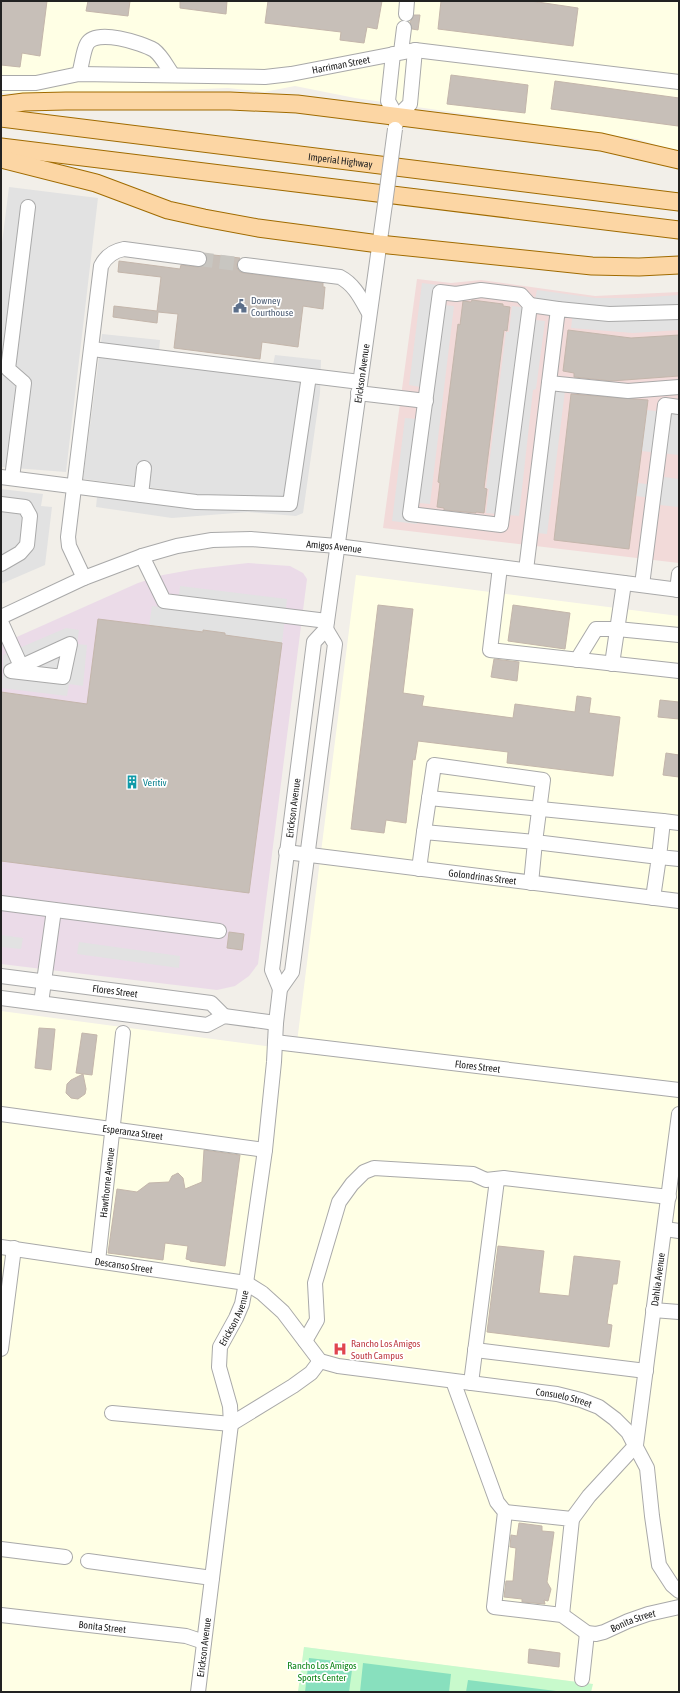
<svg xmlns="http://www.w3.org/2000/svg" width="680" height="1693" font-family="'Asap Condensed',sans-serif">
  <style>
    .commercial { fill: #f2dad9 }
    .industrial { fill: #ebdbe8 }
    .education { fill: #ffffe5 }
    .park { fill: #c8facc }
    .pitch { fill: #88e0be }
    .parking { fill: #e2e2e2 }
    .building { fill: #c7bfb8; stroke: #c4b6ab }
    .lines { fill: none; stroke-linecap: round; stroke-linejoin: round }
    .minor-tunnel { stroke: #c8c6c1; stroke-width: 14; stroke-dasharray: 14 7; stroke-linecap: butt }
    .minor-casing { stroke: #a9a9a9; stroke-width: 16 }
    .major-casing { stroke: #a06b00; stroke-width: 19 }
    .minor { stroke: #fff; stroke-width: 14 }
    .major { stroke: #fcd6a4; stroke-width: 17 }
    .minor-bridge-casing { stroke: #a9a9a9; stroke-width: 16; stroke-linecap: butt }
    .minor-bridge { stroke: #fff; stroke-width: 14 }
    .labels { text-anchor: middle; stroke-width: 3.5; stroke-linejoin: round; paint-order: stroke }
    .street-label { font-size: 10px; fill: #222; stroke: #fff }
    .service-label { font-size: 10px; fill: #4e5e75; stroke: #fff; text-anchor: start }
    .culture-label { font-size: 10px; fill: #0d838f; stroke: #fff; text-anchor: start }
    .health-label { font-size: 10px; fill: #be3a42; stroke: #fff; text-anchor: start }
    .park-label { font-size: 10px; fill: #0c8416; stroke: #fff }
  </style>
  <rect width="100%" height="100%" fill="#f2efe9"/>
  <path class="commercial" d="M417,279L451,283L481,280L595,296L679,292V563L383,528Z"/>
  <path class="industrial" d="M248,563L290,566L303,573L307,579L258,964L249,976L235,986L217,990L1,964V644L138,583L163,575L196,569Z"/>
  <path class="education" d="M1,1H679V152L637,139L355,98L295,86L264,92L228,88L101,93H1Z
    M356,575L679,616V1692H591L592,1684L304,1647L298,1692H1V1011L296,1050Z"/>
  <path class="park" d="M304,1647L593,1684L591,1692H298Z"/>
  <path class="pitch" d="M309,1658L353,1663L349,1692H305Z
    M363,1663L451,1674L449,1692H360Z
    M468,1680L564,1692H466Z"/>
  <path class="parking" d="M9,187L98,198L66,472L1,467V251Z
    M422,283L446,286L443,305L454,306L430,504L419,503L417,524L392,521L405,418L417,419L420,387L409,385Z
    M537,290L596,298H636L679,295V330L633,333L571,328L574,304L535,299Z
    M512,306L536,309L535,320L545,321L536,389L533,390L519,516L486,513L489,489L486,488L506,332H509Z
    M102,334L160,340L159,351L273,365L275,355L321,360L320,393L303,513L296,516L248,512L172,518L96,507L97,497L159,505L161,489L83,479Z
    M555,390L565,391L547,534L537,533Z
    M647,410L679,414V455L641,451Z
    M664,477L679,479L678,507L660,505L661,499L636,496L638,483L662,486Z
    M1,489L43,494L41,506L52,507L45,565L1,584Z
    M180,586L287,599L282,643L225,635V633L203,630V632L149,626L152,606L177,609Z
    M66,628L79,630L77,644L87,645L83,686L69,684L67,696L1,688L3,675V655Z
    M1,935L23,938L21,949L1,947Z
    M79,942L180,956L179,968L77,954Z"/>
  <path class="building" d="M1,1H47L40,56L22,53L20,67L1,65Z
    M88,1H130L128,16L86,11Z
    M180,1H227L226,14L180,8Z
    M268,1H382L377,29L367,27L364,43L340,40L341,32L265,23Z
    M441,1H531L578,8L573,46L438,29Z
    M414,15H420L418,30L412,29L410,22Z
    M451,75L528,85L525,113L447,104Z
    M555,81L679,98L678,126L551,109Z
    M205,254L240,258L237,264V268L240,272L244,273L323,283V287H325L323,309L303,306L298,347L262,342L260,359L174,348L178,314L158,312L157,323L113,317L114,306L157,311L161,277L118,272L119,261L180,269L181,265L198,267L206,264L207,260Z
    M472,300L503,304V306L510,307L507,331L504,330L484,488L487,489L484,513L476,512V513L444,510V508L437,507L440,483L438,482L458,324L460,325L463,301L471,302Z
    M568,330L631,338L679,335V376L611,381L574,377V373L563,371Z
    M571,394L648,400L629,549L554,540Z
    M378,605L413,609L403,693L424,696L422,706L513,718L515,704L575,712L577,696L591,698L589,713L620,717L613,776L507,763L508,752L418,741L415,760L413,759L406,823L386,820L384,833L351,829Z
    M513,605L570,613L565,649L508,641Z
    M98,619L203,632V630L225,633V635L282,643L249,893L1,861V692L87,704Z
    M494,659L519,662L517,681L491,677Z
    M660,700L679,702V719L658,717Z
    M666,753L679,755V777L663,775Z
    M229,932L244,934L242,950L227,948Z
    M39,1028L55,1029L51,1070L35,1068Z
    M82,1033L97,1035L92,1075L76,1073Z
    M83,1074L86,1089L85,1094L78,1099L71,1098L66,1093L67,1084L71,1080Z
    M204,1150L240,1155L225,1266L190,1261V1260L186,1259L188,1246L165,1243L163,1260L108,1253L117,1189L137,1192L149,1183L169,1182L172,1176L178,1173L183,1178L185,1189L202,1182Z
    M498,1246L544,1251L539,1293L569,1296L574,1256L620,1261L617,1284H613L607,1324L612,1325L609,1347L487,1332Z
    M519,1523L542,1526V1531L554,1532L547,1582L551,1589L548,1601L544,1600L545,1604L522,1602V1599L504,1597L506,1581H513L516,1548L510,1547L511,1535L517,1536Z
    M529,1649L560,1653L559,1667L528,1663Z"/>
  <g class="lines">
    <path class="minor-tunnel" d="M199,259L245,265"/>
    <g class="minor-casing">
      <g id="minor">
        <path d="M406,14L407,1"/>
        <path d="M401,52L404,28"/>
        <path d="M393,54L388,101L397,117L396,124"/>
        <path d="M79,74C82,65 83,51 87,44C96,28 142,43 154,50C162,56 167,67 173,75"/>
        <path id="s1" d="M1,83H36L79,74L265,77L291,74L415,50L679,82"/>
        <path d="M397,117L410,104L415,50"/>
        <path d="M245,265L340,277C355,285 361,299 369,313"/>
        <path d="M481,290L521,295L530,305L501,525L410,514L440,292L456,294Z"/>
        <path d="M530,305L558,309"/>
        <path d="M92,349L360,382"/>
        <path d="M549,383L628,391L679,387"/>
        <path d="M358,393L426,401"/>
        <path d="M1,477L196,502L290,504L309,376"/>
        <path d="M12,478L24,383L8,369L28,207"/>
        <path d="M141,495L144,468"/>
        <path d="M1,504L25,507L30,516L27,545L20,553L1,564"/>
        <path d="M142,556L164,601L327,621"/>
        <path d="M500,567L490,650L679,671"/>
        <path d="M526,570L558,309L609,314L679,312"/>
        <path d="M84,578L69,546L68,537L101,266C106,256 113,251 124,249L199,259"/>
        <path d="M642,585L665,405L679,407"/>
        <path d="M677,590L679,574"/>
        <path id="s2" d="M1,617L84,578L142,556L177,546L212,540L251,539L337,546L679,590"/>
        <path d="M1,622L21,666"/>
        <path d="M70,644L63,677L11,671Z"/>
        <path d="M577,660L596,629H617L679,635"/>
        <path d="M612,664L624,583"/>
        <path d="M429,798L663,821L659,857L679,859"/>
        <path d="M663,821L679,823"/>
        <path d="M424,832L434,765L543,780L535,842L659,857L653,898"/>
        <path id="s3" d="M286,852L679,901"/>
        <path d="M419,869L424,832L535,842L531,883"/>
        <path d="M1,903L219,931"/>
        <path id="s4" d="M1,976L211,1003L224,1016"/>
        <path id="s5" d="M280,989L272,970L314,642L326,629L385,204"/>
        <path d="M1,998L207,1025L224,1016L276,1023"/>
        <path d="M41,1003L54,910"/>
        <path id="s6" d="M275,1042L679,1090"/>
        <path id="s7" d="M1,1114L265,1150"/>
        <path d="M665,1229L679,1231"/>
        <path id="s8" d="M1,1247L246,1283L262,1293L283,1312L320,1361L338,1366L557,1394L581,1400L599,1407L615,1419L628,1432L647,1468L652,1516L659,1565L672,1585L679,1591"/>
        <path id="s9" d="M98,1261L123,1033"/>
        <path d="M653,1310L679,1312"/>
        <path d="M305,1341L317,1320L315,1283L339,1202L352,1184L364,1172L374,1168L473,1174L486,1180L504,1178L669,1197"/>
        <path d="M1,1349L14,1248"/>
        <path d="M475,1350L646,1371"/>
        <path id="s10" d="M453,1381L497,1502L505,1512L494,1607L562,1615L587,1633L596,1634L604,1632L628,1621L648,1614L679,1607"/>
        <path d="M471,1383L497,1180"/>
        <path d="M112,1413L231,1424L293,1386L311,1373L320,1361"/>
        <path d="M505,1512L572,1519L562,1615"/>
        <path id="s11" d="M572,1519L589,1496L636,1445L679,1114"/>
        <path d="M1,1549L65,1557"/>
        <path d="M88,1561L212,1578"/>
        <path id="s12" d="M1,1615L186,1636L204,1642"/>
        <path d="M582,1679L587,1633"/>
        <path id="s13" d="M198,1692L231,1424L230,1406L219,1367L220,1347L236,1318L242,1304L246,1283L265,1150L274,1062L276,1023L280,989L292,972L335,644L326,629"/>
      </g>
    </g>
    <g class="major-casing">
      <g id="major">
        <path d="M1,105L24,102L66,101H230L297,104L601,142L679,160"/>
        <path id="s14" d="M1,118L679,202"/>
        <path d="M1,147L679,230"/>
        <path d="M1,159L96,183L168,210L204,218L258,228L379,244L592,266L639,267L679,265"/>
      </g>
    </g>
    <use href="#minor" class="minor"/>
    <use href="#major" class="major"/>
    <g class="minor-bridge-casing">
      <path id="minor-bridge" d="M385,204L395,129"/>
    </g>
    <use href="#minor-bridge" class="minor-bridge"/>
  </g>
  <defs>
    <g id="civic-bare" transform="scale(1.08)"><path d="M-.6-6.5H3V-4.5H.6V-3L4-1V1h2V6H-6V1h2V-1L-.6-3ZM-1.2 2.5V6h2.4V2.5Z" fill="#5c6f8a" stroke="#fff" stroke-width="2.5" paint-order="stroke"/></g>
    <g id="building-bare" transform="scale(1.08)"><path d="M-4-6H4V6H1V3H-1V6H-4ZM-2.5-4.3h1.7v1.8h-1.7ZM.8-4.3h1.7v1.8H.8ZM-2.5-1h1.7V.8h-1.7ZM.8-1h1.7V.8H.8Z" fill="#0f9aa8" stroke="#fff" stroke-width="2.5" paint-order="stroke"/></g>
    <g id="hospital-bare" transform="scale(1.08)"><path d="M-5-5h3v3.5h4V-5h3V5h-3V1.5h-4V5h-3Z" fill="#e0444e" stroke="#fff" stroke-width="2.5" paint-order="stroke"/></g>
  </defs>
  <g fill-rule="evenodd">
    <use href="#civic-bare" x="240" y="306"/>
    <use href="#building-bare" x="132" y="782"/>
    <use href="#hospital-bare" x="340" y="1349"/>
  </g>
  <g class="labels">
    <g class="street-label">
      <text dy="4" stroke="none"><textPath href="#s1" startOffset="342">Harriman Street</textPath></text>
      <text dy="4" stroke="none"><textPath href="#s14" startOffset="342">Imperial Highway</textPath></text>
      <text dy="4" stroke="none"><textPath href="#s5" startOffset="627">Erickson Avenue</textPath></text>
      <text dy="4" stroke="none"><textPath href="#s2" startOffset="348">Amigos Avenue</textPath></text>
      <text dy="4" stroke="none"><textPath href="#s5" startOffset="184">Erickson Avenue</textPath></text>
      <text dy="4" stroke="none"><textPath href="#s3" startOffset="198">Golondrinas Street</textPath></text>
      <text dy="4" stroke="none"><textPath href="#s4" startOffset="115">Flores Street</textPath></text>
      <text dy="4" stroke="none"><textPath href="#s6" startOffset="204">Flores Street</textPath></text>
      <text dy="4" stroke="none"><textPath href="#s7" startOffset="133">Esperanza Street</textPath></text>
      <text dy="4" stroke="none"><textPath href="#s9" startOffset="79">Hawthorne Avenue</textPath></text>
      <text dy="4" stroke="none"><textPath href="#s8" startOffset="124">Descanso Street</textPath></text>
      <text dy="4" stroke="none"><textPath href="#s11" startOffset="265">Dahlia Avenue</textPath></text>
      <text dy="4" stroke="none"><textPath href="#s13" startOffset="381">Erickson Avenue</textPath></text>
      <text dy="4" stroke="none"><textPath href="#s8" startOffset="603">Consuelo Street</textPath></text>
      <text dy="4" stroke="none"><textPath href="#s10" startOffset="385">Bonita Street</textPath></text>
      <text dy="4" stroke="none"><textPath href="#s12" startOffset="102">Bonita Street</textPath></text>
      <text dy="4" stroke="none"><textPath href="#s13" startOffset="45">Erickson Avenue</textPath></text>
    </g>
    <g class="service-label">
      <text x="251" y="304">Downey<tspan x="251" dy="12">Courthouse</tspan></text>
    </g>
    <g class="culture-label">
      <text x="143" y="786">Veritiv</text>
    </g>
    <g class="health-label">
      <text x="351" y="1347">Rancho Los Amigos<tspan x="351" dy="12">South Campus</tspan></text>
    </g>
    <g class="park-label">
      <text x="322" y="1669">Rancho Los Amigos<tspan x="322" dy="12">Sports Center</tspan></text>
    </g>
  </g>
  <rect width="680" height="1693" fill="none" stroke="#222222" stroke-width="4"/>
</svg>
